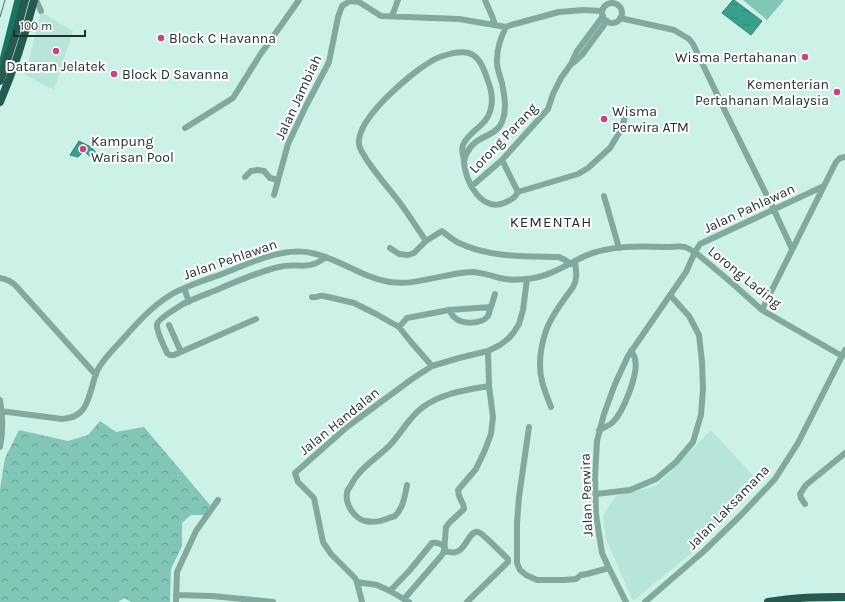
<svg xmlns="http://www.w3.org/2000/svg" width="845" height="602" font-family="Karla,sans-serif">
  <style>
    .built { fill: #b7e5da }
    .forest { fill: url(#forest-crowns) }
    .garden { fill: #81c6b6 }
    .water { fill: url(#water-ripples); stroke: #327f70 }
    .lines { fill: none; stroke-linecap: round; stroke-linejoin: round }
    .minor { stroke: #82a9a0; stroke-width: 6 }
    .major { stroke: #197464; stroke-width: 7 }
    .highway { stroke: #245a4f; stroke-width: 8 }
    .tram { stroke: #596f69; stroke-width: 1 }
    .highway-bridge { stroke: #245a4f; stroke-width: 8 }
    .poi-dot { fill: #cb427c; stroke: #fff; stroke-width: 1.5 }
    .labels { text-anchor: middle; stroke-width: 4; stroke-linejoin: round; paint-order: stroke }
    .poi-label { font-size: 14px; fill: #23312e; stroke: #fff; text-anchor: start }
    .street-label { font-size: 14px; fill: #23312e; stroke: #fff }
    .neighbourhood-label { font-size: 15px; letter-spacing: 1px; fill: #23312e; stroke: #fff }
  </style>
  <defs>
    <pattern id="forest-crowns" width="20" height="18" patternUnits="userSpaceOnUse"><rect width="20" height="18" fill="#81c6b6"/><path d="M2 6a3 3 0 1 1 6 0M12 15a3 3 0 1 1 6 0" fill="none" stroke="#69a194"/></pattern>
    <pattern id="water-ripples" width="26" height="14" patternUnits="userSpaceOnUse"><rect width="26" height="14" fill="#38a18d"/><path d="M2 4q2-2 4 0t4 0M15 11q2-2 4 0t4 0" fill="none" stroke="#2f8474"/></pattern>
  </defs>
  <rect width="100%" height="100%" fill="#ccf2e8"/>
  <path class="built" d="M41,12L73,31L54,90L25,75Z
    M711,430L758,481L694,551L633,601L606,539L603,515L616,496L656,486Z"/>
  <path class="forest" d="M100,421L116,432L144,427L210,505L205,515H191L182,523V546L171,569L170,602H131L124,598L118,602H0V489L5,458L19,430L68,441L88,435Z"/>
  <path class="garden" d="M743,0H784L767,20Z"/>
  <path class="water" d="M733,0H734L762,21L751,35L722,13Z
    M79,141L91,147L99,156L93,159L84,151L78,157L70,155Z"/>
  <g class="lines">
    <path class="minor" d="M36,0L41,11
      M485,0L492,16L495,25
      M602 13a10 10 0 1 1 20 0a10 10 0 1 1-20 0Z
      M392,16L398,0
      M620,18L674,30L689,39L693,44L726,113L774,210L792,249
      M573,63L582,55L607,21
      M185,128L233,98L260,55L299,0
      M502,160L518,192C515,198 511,200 504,203C481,212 465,181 464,162C464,159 465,156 467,153C475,134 498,138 503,119C507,108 504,94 502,83C500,75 496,68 497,59C497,49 501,37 506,27
      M245,177L251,171L258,170L264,171L270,178L278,180
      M472,186L502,160L548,109L553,94L561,78L571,64L577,51L603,16
      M518,192L578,174L588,168L610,148L622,128L627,108
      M274,195L288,144L306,106L329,62L338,17L342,6L350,1L359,2L367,7L381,16L459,19L506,27L511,25L559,12L583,10L602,11
      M604,196L619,248
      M426,241C417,228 409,215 400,203C392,192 360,156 359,144C356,119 410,74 430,62C439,56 463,48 473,55C481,60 485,72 488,81C494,96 494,114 481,125C475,131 466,137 463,145C461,150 463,155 464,160
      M390,248L399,254L408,255L414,253L426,241L442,231C447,235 453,240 459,243C491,258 526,256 559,257L565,260L571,264
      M0,278C6,279 11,281 16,286L96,375
      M184,288L189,302
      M312,297C316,298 319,295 324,296L354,303L376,314L399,327L411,342L432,366
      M449,310C451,312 452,316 455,318C462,324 481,325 488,316C489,314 490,309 491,307
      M762,310L836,162L840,158L845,157
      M256,319L174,355H170L167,353C164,346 156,331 157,324C159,318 177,308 183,304C193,299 204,295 214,291C235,282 257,272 279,267C298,262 307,272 326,257
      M169,325L181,352
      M399,327L407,318L449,310L491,307L495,294
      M0,400C3,416 3,432 0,447
      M551,407C548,399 544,390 542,381C537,362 542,335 552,318C558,307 566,297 573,287C578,279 576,271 575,261
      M0,411L62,419C71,418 79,416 84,408C91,397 92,383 97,371C103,359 113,350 122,340C137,323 152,306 172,294C188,285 205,280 222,274C251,263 284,245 316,254C341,260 363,278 390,282C417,286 444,273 472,272C482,272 491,276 500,278C508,280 517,280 525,279C548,278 565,265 585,256C610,245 641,246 667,247C673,247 680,246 685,247C688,248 692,251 695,252L700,244L824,186
      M529,427L519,497L517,523V563L520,570L526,575L537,580H564L576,579L581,575L587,574L609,568
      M599,430C604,428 609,426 613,422C623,412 639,374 635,359C635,356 632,353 631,351
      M407,485C405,495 403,509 395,516C393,517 391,517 389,518C382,521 373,523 365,521C354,518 345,504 347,493C347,490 350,487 351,485C353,482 354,479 356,477C365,464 381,455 391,444C402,432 410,416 423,407C442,393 466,390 489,386
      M596,494L630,490L656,479L676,462L693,442L701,415L703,389L702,362L699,335L689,316L670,295
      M805,504L801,498L800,494L806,485L845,453
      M444,551C448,552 453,553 456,552C466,550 469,530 478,532C483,533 503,555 508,559V562L467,602
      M357,582L377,585L390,591L409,602
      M390,591L410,570L432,543C437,542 440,543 445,547
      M176,595L212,596L273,602
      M404,599L442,555L444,551L446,527L450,522L464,509C464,501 458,500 458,490L476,469L485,450L491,434L493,417L489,386L488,351
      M176,602L177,572L196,531L218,500
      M362,602L357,582L355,578L331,554L323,542L314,498L298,482L295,473L347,427L412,379L432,366L459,358L488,351L500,345L509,338L514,332L519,324L523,310L527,279
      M626,602L609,568L602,553L599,534L596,514L595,478L597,441L604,414L615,384L628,356L686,272L695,252L733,284L762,310L842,356
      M645,602L704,551L741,515L775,479L798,443L845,350"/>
    <path class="major" d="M1,68L18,0"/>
    <path class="highway" d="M0,81L15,36L25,0
      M768,602C794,597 819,597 845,597"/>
    <path class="tram" d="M0,17L5,0"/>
    <path class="highway-bridge" d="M0,102C14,69 25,35 34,0"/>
  </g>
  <g class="poi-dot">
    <circle cx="161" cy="38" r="4"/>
    <circle cx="56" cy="51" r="4"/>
    <circle cx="805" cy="57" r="4"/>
    <circle cx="114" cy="74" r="4"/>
    <circle cx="837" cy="92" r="4"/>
    <circle cx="604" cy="119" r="4"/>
    <circle cx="83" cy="149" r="4"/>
  </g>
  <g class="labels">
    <g class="poi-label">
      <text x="169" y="43">Block C Havanna</text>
      <text x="797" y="62" text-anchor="end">Wisma Pertahanan</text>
      <text x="56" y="71" text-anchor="middle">Dataran Jelatek</text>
      <text x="122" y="79">Block D Savanna</text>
      <text x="829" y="89" text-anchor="end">Kementerian<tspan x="829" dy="16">Pertahanan Malaysia</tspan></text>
      <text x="612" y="116">Wisma<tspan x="612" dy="16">Perwira ATM</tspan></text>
      <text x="91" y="146">Kampung<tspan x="91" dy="16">Warisan Pool</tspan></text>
    </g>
    <g class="street-label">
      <text transform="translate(298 97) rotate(-65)" y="5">Jalan Jambiah</text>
      <text transform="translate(503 138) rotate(-46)" y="5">Lorong Parang</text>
      <text transform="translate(749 208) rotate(-25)" y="5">Jalan Pahlawan</text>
      <text transform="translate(230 259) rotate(-19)" y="5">Jalan Pehlawan</text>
      <text transform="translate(745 277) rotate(39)" y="5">Lorong Lading</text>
      <text transform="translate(339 421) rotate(-39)" y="5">Jalan Handalan</text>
      <text transform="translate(586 495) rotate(-92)" y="5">Jalan Perwira</text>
      <text transform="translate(728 507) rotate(-46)" y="5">Jalan Laksamana</text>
    </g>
    <g class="neighbourhood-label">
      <text x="551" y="227">KEMENTAH</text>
    </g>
  </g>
  <path d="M14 30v6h71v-6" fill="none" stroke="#23312e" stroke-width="2"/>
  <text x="20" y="30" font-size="12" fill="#23312e" stroke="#ffffff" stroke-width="3" paint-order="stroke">100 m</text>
</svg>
